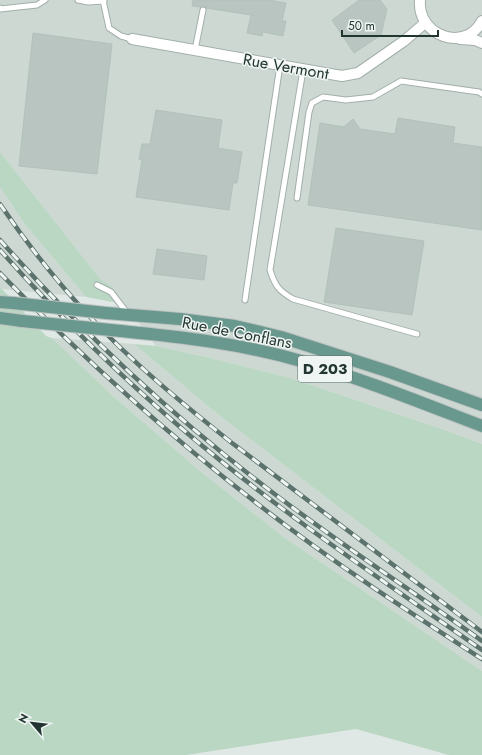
<svg xmlns="http://www.w3.org/2000/svg" width="482" height="755" font-family="Jost,sans-serif">
  <style>
    .built { fill: #cdd8d3 }
    .green { fill: #bad7c3 }
    .building { fill: #b8c5c0; stroke: #b2c1bb }
    .lines { fill: none; stroke-linecap: round; stroke-linejoin: round }
    .lane-casing { stroke: #a3afab; stroke-width: 7 }
    .street-casing { stroke: #a3afab; stroke-width: 12 }
    .primary-casing { stroke: #bdc3c1; stroke-width: 14 }
    .lane { stroke: #fff; stroke-width: 5 }
    .street { stroke: #fff; stroke-width: 10 }
    .primary { stroke: #69988e; stroke-width: 12 }
    .rail-casing { stroke: #5c726d; stroke-width: 4.5 }
    .rail { stroke: #eff5f2; stroke-width: 3; stroke-dasharray: 9; stroke-linecap: butt }
    .primary-bridge-casing { stroke: #bdc3c1; stroke-width: 14; stroke-linecap: butt }
    .primary-bridge { stroke: #69988e; stroke-width: 12 }
    .labels { text-anchor: middle; stroke-width: 3; stroke-linejoin: round; paint-order: stroke }
    .shield { fill: #eff5f2; stroke: #606f6b; stroke-width: 1 }
    .shield-label { font-size: 15px; font-weight: bold; fill: #223631 }
    .street-label { font-size: 16px; fill: #223631; stroke: #eff5f2 }
  </style>
  <rect width="100%" height="100%" fill="#dfe8e4"/>
  <path class="built" d="M0,0H482V444L445,430L290,378L206,357L156,346L111,286L101,280L0,152Z
    M0,187L24,223L86,297L2,289L0,287Z
    M52,338L134,344L215,412L482,617V671L285,538L200,471L113,396Z"/>
  <path class="green" d="M0,152L101,280L111,286L124,304L86,297L24,223L0,187Z
    M0,287L46,336L52,338L113,396L200,471L285,538L482,671V755H449L356,729L186,755H0Z
    M134,344L156,346L206,357L290,378L445,430L482,444V617L215,412Z"/>
  <path class="building" d="M193,0H269L286,3L282,21H286L283,36L263,32L262,36L247,33L251,15L206,8L203,6L200,7L192,6Z
    M359,0H380L387,9L381,35L354,53L332,20Z
    M33,33L112,44L97,174L19,166Z
    M156,110L222,120L218,148L242,152L237,183H233L229,210L136,197L142,160L139,159L142,144H150Z
    M398,118L455,127L453,143L482,147V230L308,205L320,123L344,127L353,119L360,129L395,134Z
    M336,228L424,241L412,315L324,302Z
    M157,249L207,256L204,280L153,274Z"/>
  <g class="lines">
    <g class="lane-casing">
      <path id="lane" d="M78,0L88,2L104,1
        M103,0L109,28L121,36L132,39
        M0,8V9L37,5L45,0
        M195,50L203,10
        M303,70L270,270C275,286 279,291 293,299L417,334
        M297,198L309,112L312,103L323,97L346,100L373,97L401,81L479,92L482,94
        M97,285L111,292L128,314
        M245,300L280,65"/>
    </g>
    <g class="street-casing">
      <path id="street" d="M420,0C417,36 465,53 482,21
        M132,39L342,76L358,73L404,41L425,23
        M460,39L475,40L482,43"/>
    </g>
    <g class="primary-casing">
      <path id="primary" d="M0,302L13,303
        M106,313L180,319L235,326L281,337L390,372L482,405
        M0,318L22,321
        M121,331C182,337 243,344 301,361C363,379 422,403 482,426"/>
    </g>
    <use href="#lane" class="lane"/>
    <use href="#street" class="street"/>
    <use href="#primary" class="primary"/>
    <g class="rail-casing">
      <path id="rail" d="M0,204C27,244 58,283 91,318C134,364 183,404 232,443L482,632
        M0,240C81,331 171,415 268,489C337,542 411,590 482,641
        M0,250C58,315 121,377 187,433C280,512 382,580 482,650
        M0,273C81,356 167,434 259,505C331,561 406,610 482,659"/>
    </g>
    <use href="#rail" class="rail"/>
    <g class="primary-bridge-casing">
      <path id="primary-bridge" d="M13,303L106,313
        M22,321L121,331"/>
    </g>
    <use href="#primary-bridge" class="primary-bridge"/>
  </g>
  <g class="labels">
    <rect class="shield" x="298" y="356" width="54" height="26" rx="3"/>
    <g class="shield-label">
      <text x="325" y="374">D 203</text>
    </g>
    <g class="street-label">
      <text transform="translate(286 66) rotate(10)" y="6">Rue Vermont</text>
      <text transform="translate(237 332) rotate(11)" y="6">Rue de Conflans</text>
    </g>
  </g>
  <g transform="translate(32 723) rotate(298)" stroke="#eff5f2" stroke-width="3" paint-order="stroke">
  <path d="M0-3L7 15L0 10L-7 15Z" fill="#223631"/>
  <text y="-6" font-size="11" font-weight="bold" text-anchor="middle" fill="#223631">N</text>
  </g>
  <path d="M342 30v6h96v-6" fill="none" stroke="#223631" stroke-width="2"/>
  <text x="348" y="30" font-size="12" fill="#223631" stroke="#eff5f2" stroke-width="3" paint-order="stroke">50 m</text>
</svg>
